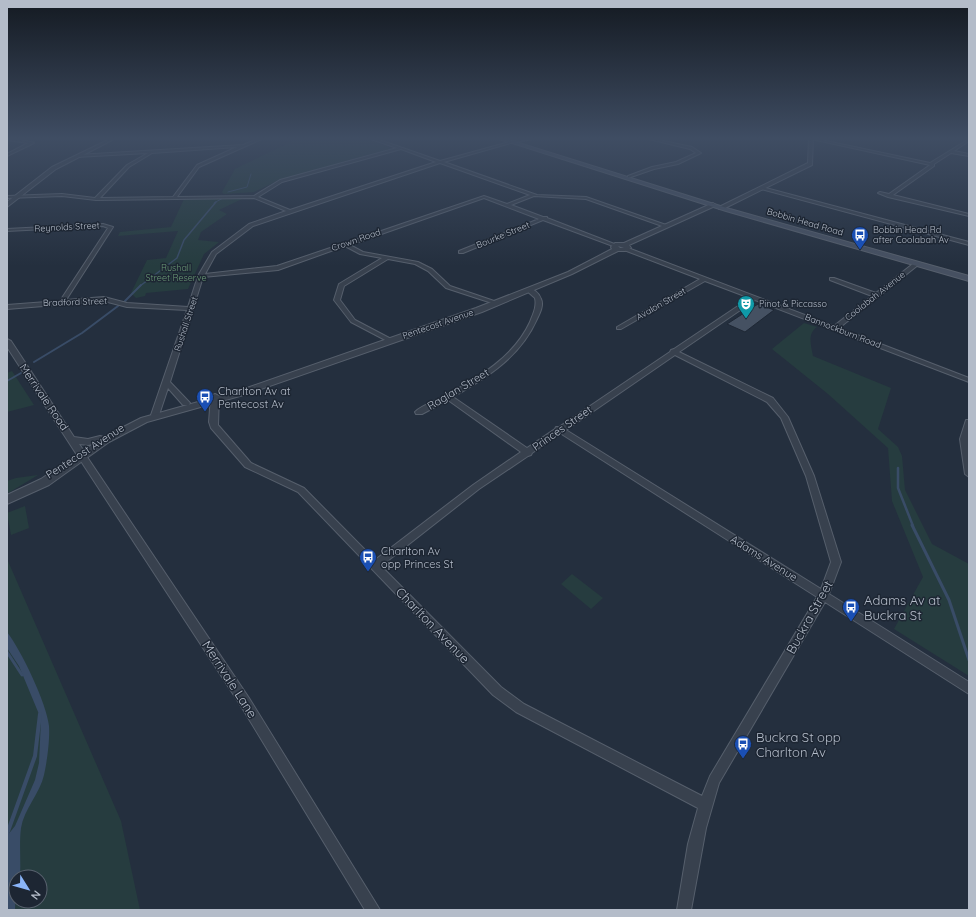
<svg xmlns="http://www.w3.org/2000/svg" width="976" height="917" font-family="Quicksand,sans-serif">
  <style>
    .green { fill: #263c3f; fill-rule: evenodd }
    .water { fill: #394c67 }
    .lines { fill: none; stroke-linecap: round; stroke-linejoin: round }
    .stream-far5 { stroke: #394c67; stroke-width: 1 }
    .stream-far4 { stroke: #394c67; stroke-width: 1.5 }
    .stream-far3 { stroke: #394c67; stroke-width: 2 }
    .stream-far2 { stroke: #394c67; stroke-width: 2.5 }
    .stream-far1 { stroke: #394c67; stroke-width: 3 }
    .stream { stroke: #394c67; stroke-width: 4 }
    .building { fill: #455162; stroke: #1f2835 }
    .minor-casing { stroke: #565f6c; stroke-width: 2 }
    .tertiary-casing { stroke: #565f6c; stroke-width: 2 }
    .secondary-casing { stroke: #565f6c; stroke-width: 2 }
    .minor { fill: #38414e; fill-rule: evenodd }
    .tertiary { fill: #38414e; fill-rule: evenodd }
    .secondary { fill: #465061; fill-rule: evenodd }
    .labels { text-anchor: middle; stroke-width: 3; stroke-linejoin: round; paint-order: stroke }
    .far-street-label { font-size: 9px; fill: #b4bcc9; stroke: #1d2633 }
    .far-poi-label { font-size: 9px; fill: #b4bcc9; stroke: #1d2633; text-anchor: start }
    .far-park-label { font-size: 9px; fill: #6b9a76; stroke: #1d2633 }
    .street-label { font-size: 11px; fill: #b4bcc9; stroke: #1d2633 }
    .poi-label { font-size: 11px; fill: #b4bcc9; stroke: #1d2633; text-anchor: start }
    .near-poi-label { font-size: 13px; fill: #b4bcc9; stroke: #1d2633; text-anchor: start }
    .near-street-label { font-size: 13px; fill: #b4bcc9; stroke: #1d2633 }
  </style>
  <rect width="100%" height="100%" fill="#242f3e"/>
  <path class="green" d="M295,138H363L392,148L277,181L254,192L224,194L222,192L235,169L293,141L290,139Z
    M184,199H242L219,210L227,214L201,232L198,240L219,242L204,254L188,289L146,293L145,296L136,298L131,293L147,260L166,258L178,231L118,236L120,232L171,227Z
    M804,323L817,327C807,334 811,345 813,356L891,388L878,429L898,447L902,456L905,490L932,544L969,564V676L894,629L923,577L892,501L888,448L828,394L772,349Z
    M12,371L34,405L7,412V373Z
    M38,475L10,492L7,493V481L16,478Z
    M25,506L29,528L11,535L7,513Z
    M7,554L8,561L121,821L140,910H7ZM16,877H40V901H16Z
    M572,574L603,598L591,609L561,584Z"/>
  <path class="water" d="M7,632C21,650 47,704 49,726C50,739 47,762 44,775C40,793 24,809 21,828C19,843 21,861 20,877H16L15,910H7V836L15,826L35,780L39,763L41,719L19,666L7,648Z"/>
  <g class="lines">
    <path class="stream-far5" d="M228,192L247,187L251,174
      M214,203L223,198"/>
    <path class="stream-far4" d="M140,286L177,258L184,240L216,202"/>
    <path class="stream-far3" d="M125,301L141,285
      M34,362L82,333L118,306
      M7,381L21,373"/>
    <path class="stream-far2" d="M898,468V488L913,526"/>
    <path class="stream-far1" d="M912,525L949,600L969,660
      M7,652L22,675"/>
    <path class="stream" d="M7,834L35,756L40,714"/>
  </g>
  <path class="building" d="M758,304L774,310L745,332L727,324Z"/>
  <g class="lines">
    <g class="minor-casing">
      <path id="minor" d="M7,138L32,142L34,143L7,156V154L28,143L7,140Z
        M260,138H264L199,167L177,197L254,196L280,180L397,148L371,139V138H374L440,161L513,141L533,138V139L514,142L444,162L537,195L586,197L669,226L665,227L586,199L534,196L511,205L543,217H547V218L617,245L613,246L543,220L463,253H459V251L539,219L484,198L350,245L363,252L418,262L432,269L450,286L500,303L495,304L446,288L428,271L415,264L388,259L344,286L340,300L355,320L393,340L394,341L391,343L351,322L334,300L339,284L382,258L360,254L345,246L278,270L203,277L170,382L190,403L189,405H183L168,388L159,415L155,417L151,415L187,310L127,307L104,301L7,309V305L60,301L108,228L103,226L7,231V229L103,224L113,227L66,300L104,297L127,303L188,307L198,276L212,252L249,224L286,211L254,198L96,200L62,196L7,198V196L62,194L95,198L127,165L148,153L76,157L77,155L243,145ZM237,147L197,165L173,197L100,198L129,167L152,153ZM401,149L436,162L290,210L258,197L282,182ZM440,163L530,195L507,204L484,196L346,243H342V244L277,266L205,274L216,254L253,226Z
        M649,138L692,147L701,153L678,164L654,169L628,178V176L652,167L676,162L696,153L690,149L649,139Z
        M807,138H812L930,163L969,139V141L954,151L969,154V156L951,153L934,164V166L893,195L969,214V216L888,197L878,193L880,192L889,194L930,165Z
        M762,187L969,242V245L761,189Z
        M624,248H628L834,326L872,296L830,280V278H834L876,293L914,263H918V265L839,328L969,378V382L755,300L679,352L773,398L788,417L814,476L841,562L829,594L969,682V694L825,602L719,783L706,828L691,910H677L688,844L698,808L516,712L493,695L298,492L245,467L211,428L209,422L211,396L215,394L219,396L218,425L251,463L304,488L375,560L473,485L521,452L448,400L422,414H416L415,412C422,405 436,401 445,396C478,378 514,357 530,322C533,314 537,307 535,298L527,291V289C533,288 539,293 541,299C544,305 540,313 537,319C520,357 488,377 453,397L527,448L555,429L556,427H559L670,352L671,350L674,349L750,298L705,281L621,329H617V327L700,279L624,250ZM675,355L767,402L781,418L806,476L831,562L821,589L566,430ZM560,433L817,597L710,776L702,796L524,704L501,687L381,566L479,489L528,456L531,455L532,453Z
        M966,420H969L968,439L969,477L965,474L960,439Z
        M80,450L83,451L249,698L380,910H365L241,706L77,455L76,453Z"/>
    </g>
    <g class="tertiary-casing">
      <path id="tertiary" d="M112,138H116L56,169L7,207V202L52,167Z
        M809,138H813L812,165L723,209H719V207L808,163Z
        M713,203L716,205L715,206L629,245L631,248L625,251H618L572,274L482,312L247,394L147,422L109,442L49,485L7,504V495L41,479L77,455L7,347V339L11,341L74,437L88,439L100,436L104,437L141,418L241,390L476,308L568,272L612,249L611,247L615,243H624ZM618,246L624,248H620ZM79,444L88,445L93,444L84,451Z"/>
    </g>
    <g class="secondary-casing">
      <path id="secondary" d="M496,138H503L730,209L969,276V281L726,211Z"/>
    </g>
    <use href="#minor" class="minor"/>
    <use href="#tertiary" class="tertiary"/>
    <use href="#secondary" class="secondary"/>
  </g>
  <linearGradient id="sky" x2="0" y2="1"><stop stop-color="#141a22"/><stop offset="0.52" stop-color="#3f4d63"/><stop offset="1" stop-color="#3f4d63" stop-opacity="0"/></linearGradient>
  <rect width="976" height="266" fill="url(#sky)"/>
  <defs>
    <g id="bus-pin" transform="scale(0.9)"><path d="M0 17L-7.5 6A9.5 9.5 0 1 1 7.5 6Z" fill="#1a4fb4" stroke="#1d2633"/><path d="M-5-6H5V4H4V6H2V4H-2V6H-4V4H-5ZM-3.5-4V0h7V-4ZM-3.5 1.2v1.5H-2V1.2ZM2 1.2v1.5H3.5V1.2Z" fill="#fff"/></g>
    <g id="theatre-pin" transform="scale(0.9)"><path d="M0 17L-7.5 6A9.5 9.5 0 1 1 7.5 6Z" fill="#0f9aa8" stroke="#1d2633"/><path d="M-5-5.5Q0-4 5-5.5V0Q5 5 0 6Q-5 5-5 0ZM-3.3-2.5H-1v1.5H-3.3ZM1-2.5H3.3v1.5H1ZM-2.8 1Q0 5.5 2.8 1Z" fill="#fff"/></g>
  </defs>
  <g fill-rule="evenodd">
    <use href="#bus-pin" x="860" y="235"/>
    <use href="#theatre-pin" x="746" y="304"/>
    <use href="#bus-pin" x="205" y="397"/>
    <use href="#bus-pin" x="368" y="557"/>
    <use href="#bus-pin" x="851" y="607"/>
    <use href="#bus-pin" x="743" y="744"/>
  </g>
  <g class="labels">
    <g class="far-street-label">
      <text transform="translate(805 222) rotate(16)" y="3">Bobbin Head Road</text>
      <text transform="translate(67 227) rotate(-3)" y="3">Reynolds Street</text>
      <text transform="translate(503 235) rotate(-22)" y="3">Bourke Street</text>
      <text transform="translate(356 240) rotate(-19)" y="3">Crown Road</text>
      <text transform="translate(875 296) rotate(-38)" y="3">Coolabah Avenue</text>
      <text transform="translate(75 302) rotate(-2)" y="3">Bradford Street</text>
      <text transform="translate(661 304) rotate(-30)" y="3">Avalon Street</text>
      <text transform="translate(186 324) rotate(-72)" y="3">Rushall Street</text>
      <text transform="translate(438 324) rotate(-19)" y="3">Pentecost Avenue</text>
      <text transform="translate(843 331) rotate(21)" y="3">Bannockburn Road</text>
    </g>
    <g class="far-poi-label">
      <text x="873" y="233">Bobbin Head Rd<tspan x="873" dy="10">after Coolabah Av</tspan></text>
      <text x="759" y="307">Pinot &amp; Piccasso</text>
    </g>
    <g class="far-park-label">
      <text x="176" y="271">Rushall<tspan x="176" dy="10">Street Reserve</tspan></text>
    </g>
    <g class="street-label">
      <text transform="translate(458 389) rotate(-31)" y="4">Raglan Street</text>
      <text transform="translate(44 397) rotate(56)" y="4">Merrivale Road</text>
      <text transform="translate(562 428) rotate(-35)" y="4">Princes Street</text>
      <text transform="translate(85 451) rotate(-33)" y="4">Pentecost Avenue</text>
      <text transform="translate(764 558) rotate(32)" y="4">Adams Avenue</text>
    </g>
    <g class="poi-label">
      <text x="218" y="395">Charlton Av at<tspan x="218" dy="13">Pentecost Av</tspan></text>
      <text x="381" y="555">Charlton Av<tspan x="381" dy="13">opp Princes St</tspan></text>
    </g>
    <g class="near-poi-label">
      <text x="864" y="605">Adams Av at<tspan x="864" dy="15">Buckra St</tspan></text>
      <text x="756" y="742">Buckra St opp<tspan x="756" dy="15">Charlton Av</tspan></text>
    </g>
    <g class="near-street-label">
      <text transform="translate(809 617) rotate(-61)" y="5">Buckra Street</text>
      <text transform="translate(433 625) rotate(46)" y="5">Charlton Avenue</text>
      <text transform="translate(230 679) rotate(57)" y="5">Merrivale Lane</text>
    </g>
  </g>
  <rect width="976" height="917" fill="none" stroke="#b4bcc9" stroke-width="16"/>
  <g transform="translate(28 889) rotate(127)"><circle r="19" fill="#1d2633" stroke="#59626f"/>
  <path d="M0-3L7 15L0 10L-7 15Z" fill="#8ab4f8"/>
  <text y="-6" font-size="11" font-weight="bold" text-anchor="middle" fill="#b4bcc9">N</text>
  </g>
</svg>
